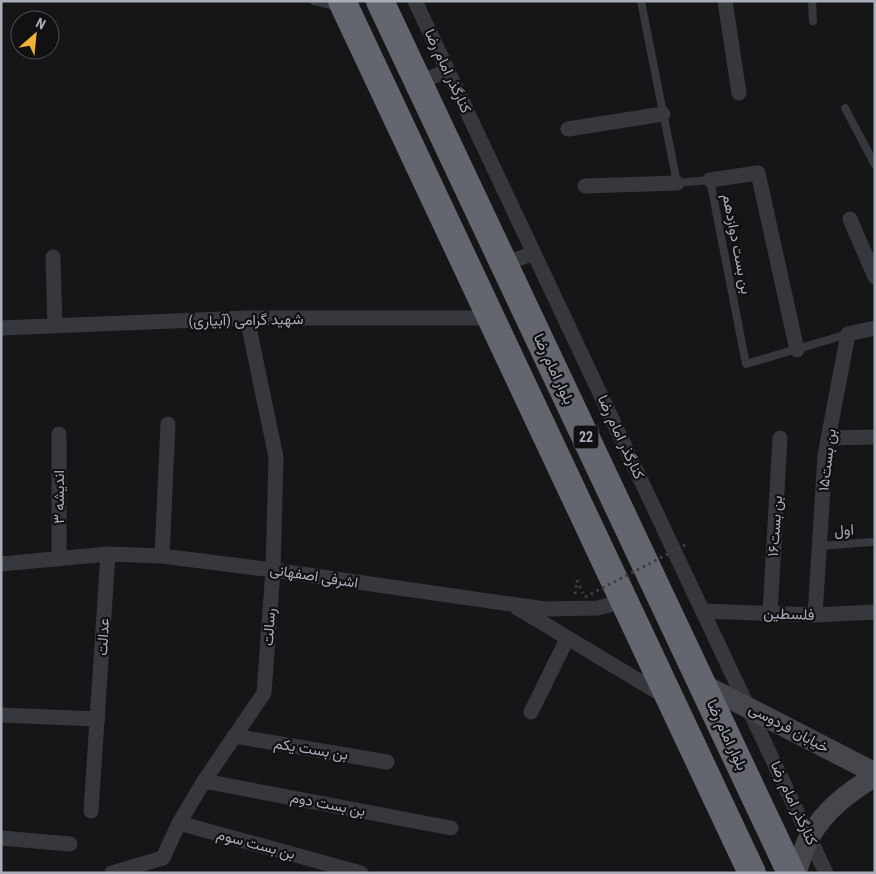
<svg xmlns="http://www.w3.org/2000/svg" width="876" height="874" font-family="'Roboto Condensed',Vazirmatn,sans-serif">
  <style>
    .lines { fill: none; stroke-linecap: round; stroke-linejoin: round }
    .path { stroke: #3d3f44; stroke-width: 3; stroke-dasharray: 2.5 4; stroke-linecap: butt }
    .lane { stroke: #37383d; stroke-width: 8 }
    .street { stroke: #37383d; stroke-width: 15 }
    .secondary { stroke: #45474d; stroke-width: 21 }
    .highway { stroke: #63666e; stroke-width: 28 }
    .path-bridge { stroke: #3d3f44; stroke-width: 3; stroke-dasharray: 2.5 4; stroke-linecap: butt }
    .labels { text-anchor: middle; stroke-width: 4.5; stroke-linejoin: round; paint-order: stroke }
    .shield { fill: #111113; stroke: #7b7e86; stroke-width: 1 }
    .shield-label { font-size: 14px; font-weight: bold; fill: #a8adb8 }
    .street-label { font-size: 15px; fill: #a8adb8; stroke: #111113 }
  </style>
  <rect width="100%" height="100%" fill="#161618"/>
  <g class="lines">
    <path class="path" d="M577,580L583,593
      M575,594L577,580"/>
    <path class="lane" d="M314,1L339,7
      M641,1L677,183L710,180L746,364L848,334
      M812,1L813,21
      M845,108L875,165
      M819,546L871,542"/>
    <path class="street" d="M415,1L826,873
      M725,1L739,93
      M418,82L448,71
      M568,129L663,114
      M710,180L758,173L797,350
      M585,186L677,183
      M850,219L875,277
      M53,257L55,326
      M504,264L534,253
      M1,328L247,318H491
      M59,434V559
      M828,438L875,437
      M162,556L168,424
      M1,564L108,554L162,556L273,570L545,609L598,608L625,601
      M516,607L666,697
      M703,611L815,615L875,612
      M770,613L780,438
      M815,615L825,455L848,334L875,328
      M531,712L567,639
      M1,715L98,719
      M234,736L387,762
      M204,781L451,828
      M91,811L108,554
      M179,823L361,873
      M1,838L70,844
      M112,873L163,858L179,823L204,781L264,693L273,570L276,457L247,318"/>
    <path class="secondary" d="M702,684L875,773
      M796,873C800,861 804,847 810,836C826,809 849,792 875,776"/>
    <path class="highway" d="M342,1L752,873
      M380,1L791,873"/>
    <path class="path-bridge" d="M585,597L689,543"/>
  </g>
  <g class="labels">
    <rect class="shield" x="573.5" y="425.5" width="25" height="23" rx="4"/>
    <g class="shield-label">
      <text x="586" y="442">22</text>
    </g>
    <g class="street-label">
      <text transform="translate(448 71) rotate(65)" y="5">کنارگذر امام رضا</text>
      <text transform="translate(737 244) rotate(79)" y="5">بن بست دوازدهم</text>
      <text transform="translate(246 320) rotate(-1)" y="5">شهید گرامی (آبیاری)</text>
      <text transform="translate(554 369) rotate(65)" y="5">بلوار امام رضا</text>
      <text transform="translate(621 437) rotate(65)" y="5">کنارگذر امام رضا</text>
      <text transform="translate(827 460) rotate(-83)" y="5">بن بست۱۵</text>
      <text transform="translate(59 497) rotate(-90)" y="5">اندیشه ۳</text>
      <text transform="translate(775 526) rotate(-86)" y="5">بن بست۱۶</text>
      <text transform="translate(844 530) rotate(-4)" y="5">اول</text>
      <text transform="translate(314 576) rotate(9)" y="5">اشرفی اصفهانی</text>
      <text transform="translate(789 614) rotate(2)" y="5">فلسطین</text>
      <text transform="translate(269 627) rotate(-86)" y="5">رسالت</text>
      <text transform="translate(103 637) rotate(-87)" y="5">عدالت</text>
      <text transform="translate(789 728) rotate(28)" y="5">خیابان فردوسی</text>
      <text transform="translate(727 735) rotate(65)" y="5">بلوار امام رضا</text>
      <text transform="translate(311 749) rotate(9)" y="5">بن بست یکم</text>
      <text transform="translate(794 803) rotate(65)" y="5">کنارگذر امام رضا</text>
      <text transform="translate(328 804) rotate(11)" y="5">بن بست دوم</text>
      <text transform="translate(256 844) rotate(15)" y="5">بن بست سوم</text>
    </g>
  </g>
  <rect width="876" height="874" fill="none" stroke="#a8adb8" stroke-width="5"/>
  <g transform="translate(35 35) rotate(27)"><circle r="24" fill="#111113" stroke="#4d4f55"/>
  <path d="M0-4L9 19L0 12L-9 19Z" fill="#f2b134"/>
  <text y="-8" font-size="14" font-weight="bold" text-anchor="middle" fill="#a8adb8">N</text>
  </g>
</svg>
